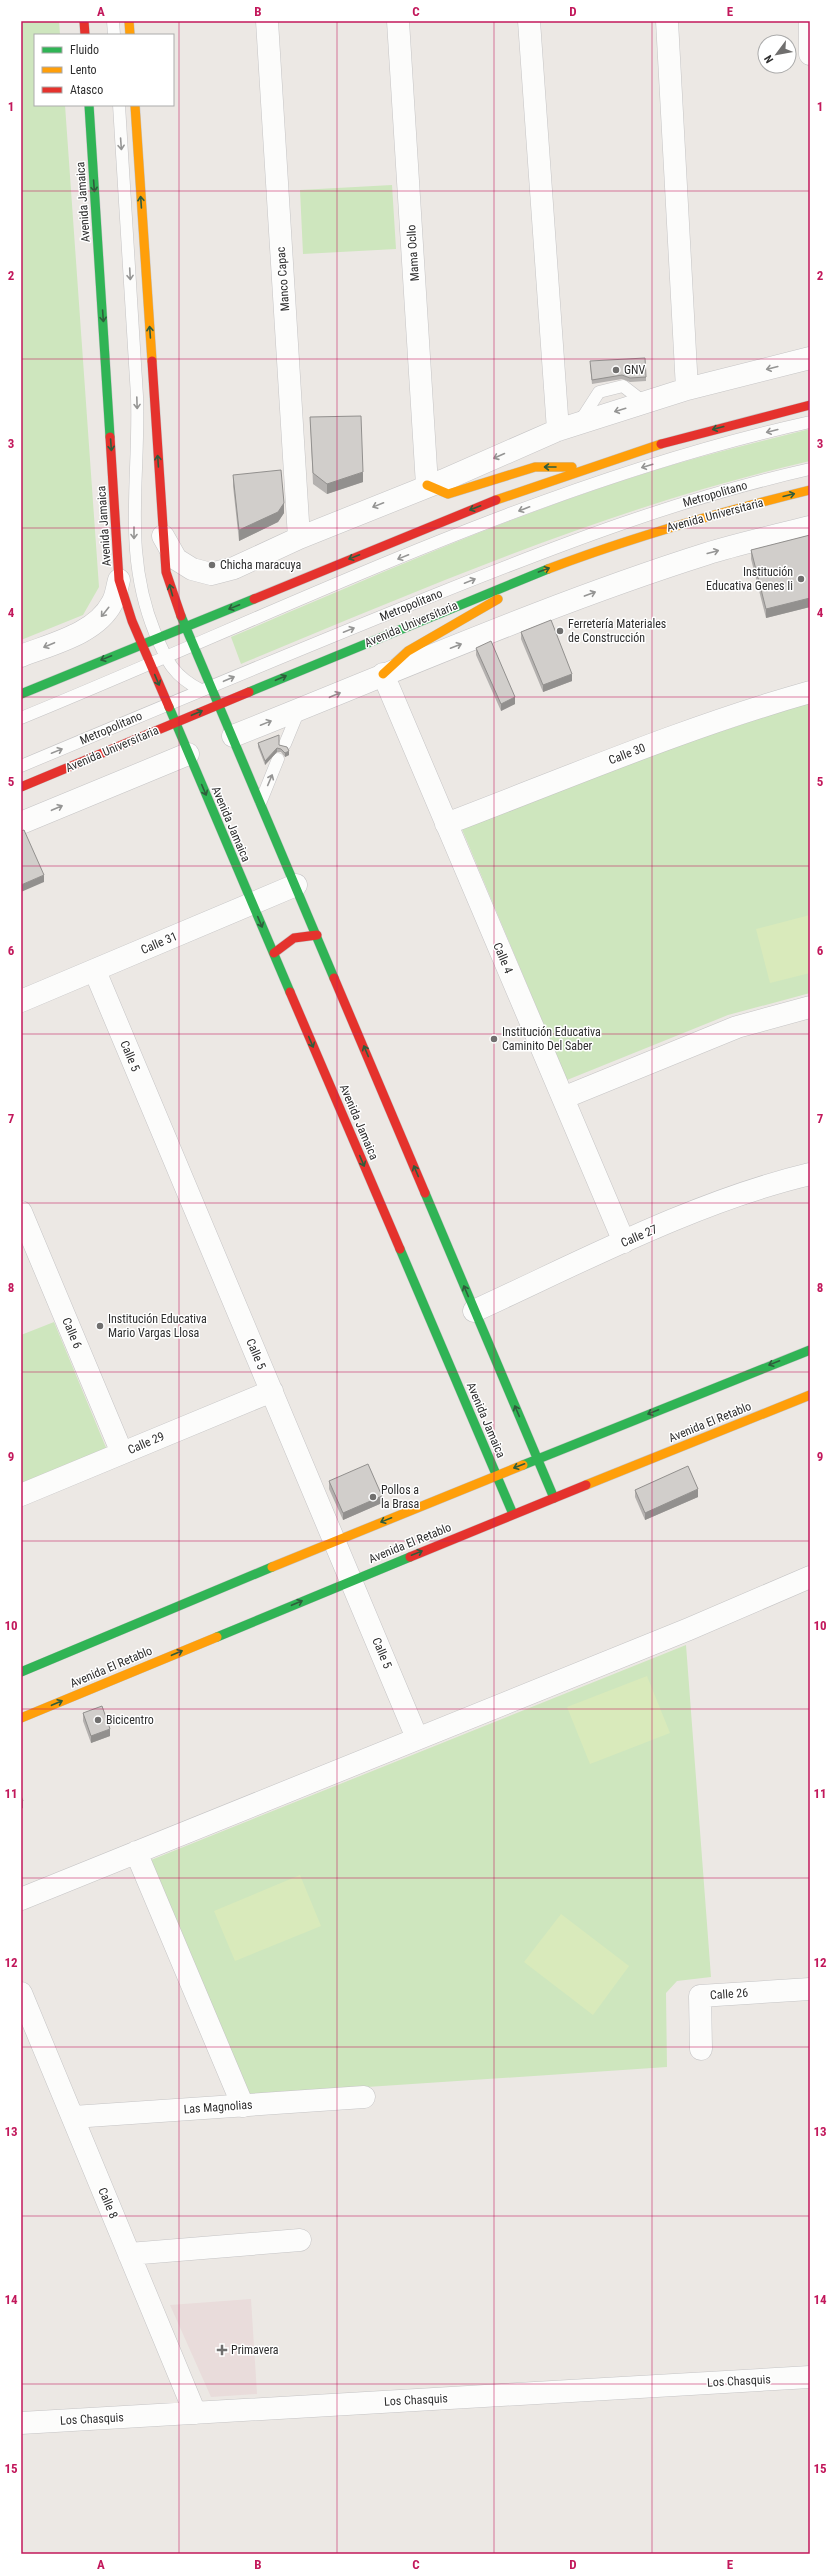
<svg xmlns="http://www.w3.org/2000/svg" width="831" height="2575" font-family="'Roboto Condensed',sans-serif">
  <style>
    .medical { fill: #e9dcdb }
    .green { fill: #cee6be }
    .pitch { fill: #d9eabb }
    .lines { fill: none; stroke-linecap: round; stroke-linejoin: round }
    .lane-casing { stroke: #c5c4c5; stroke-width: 13 }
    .street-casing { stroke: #c5c4c5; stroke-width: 23 }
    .fast-casing { stroke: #c5c4c5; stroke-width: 10 }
    .slow-casing { stroke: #c5c4c5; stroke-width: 10 }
    .jam-casing { stroke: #c5c4c5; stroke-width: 10 }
    .lane { stroke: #fcfcfb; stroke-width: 12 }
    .street { stroke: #fcfcfb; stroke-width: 22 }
    .fast { stroke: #30b455; stroke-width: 9 }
    .slow { stroke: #ff9f0a; stroke-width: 9 }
    .jam { stroke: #e5322d; stroke-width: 9 }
    .wall { fill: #b4b1af }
    .shaded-wall { fill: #92908e }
    .building { fill: #d1cecb; stroke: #92908e }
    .oneway { stroke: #959594 }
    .oneway2 { stroke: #2f5d3c }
    .grid { fill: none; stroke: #c2185b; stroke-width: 1; stroke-opacity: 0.55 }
    .poi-dot { fill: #706f6e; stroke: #fff; stroke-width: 1.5 }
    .labels { text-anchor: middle; stroke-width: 3; stroke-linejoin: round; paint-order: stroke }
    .street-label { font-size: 12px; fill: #2e2e2e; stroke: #fff }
    .poi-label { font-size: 12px; fill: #2e2e2e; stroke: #fff; text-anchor: start }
    .neatline { fill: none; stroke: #c2185b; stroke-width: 1.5 }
    .grid-label { font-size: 13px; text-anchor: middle; font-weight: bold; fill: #c2185b }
  </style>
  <rect width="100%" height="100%" fill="#ece8e4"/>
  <path class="medical" d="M251,2299L257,2394L211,2397L170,2305Z"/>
  <path class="green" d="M21,21H59L60,35H35V105H65L99,587L83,615L21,640Z
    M392,185L396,249L303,254L300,190Z
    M810,429V461C613,506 427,587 241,664L231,637C364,581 496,521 634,477C692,458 751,444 810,429Z
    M810,702V993L728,1015L567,1080L461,827L665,750Z
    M54,1322L107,1450L21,1485V1335Z
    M686,1645L711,1977L677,1981L666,1993L667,2067L248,2095L151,1860Z"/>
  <path class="pitch" d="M810,915V973L770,983L756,929Z
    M647,1676L670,1733L590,1764L567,1707Z
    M300,1875L321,1926L235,1961L214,1911Z
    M561,1914L629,1966L593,2015L524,1962Z"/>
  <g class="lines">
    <g class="lane-casing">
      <path id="lane" d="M113,21L114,35
        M119,105L137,396C140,480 122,552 155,633C167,661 173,676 201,690
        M579,423L599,392L623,386L645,403
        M21,718C281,612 535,483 810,422
        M285,744L299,710
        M21,766C159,708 297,650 437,594C559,545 681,498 810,469
        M261,801L278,759"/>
    </g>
    <g class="street-casing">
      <path id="street" d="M267,21L299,538
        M398,21L427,485
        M529,21L558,430
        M667,21L687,389
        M810,24V54
        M163,536L176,559L192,569L211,574L234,568L299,538L444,480L558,430L687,389L810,358
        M21,656C51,644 96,634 112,603C116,597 117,587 119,580
        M383,674L624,1242
        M233,736C390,674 545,605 706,554C740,543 775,536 810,527
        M21,823L188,754
        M446,824C567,778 686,727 810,692
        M95,971L417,1738
        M21,1001L296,885
        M563,1098L737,1027L810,1007
        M21,1212L122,1453
        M474,1311C581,1262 696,1201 810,1174
        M21,1495L272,1391
        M136,1852L243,2106
        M21,1899L689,1629L810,1577
        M21,1993L195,2413
        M701,2049L700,1996L810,1989
        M73,2117L364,2097
        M129,2254L300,2240
        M21,2423L810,2377"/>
    </g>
    <g class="fast-casing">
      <path id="fast" d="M89,105L110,437
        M181,616L334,978
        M249,692L548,569
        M21,694L254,599
        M169,707L290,992
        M425,1193L554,1498
        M400,1249L513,1514
        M523,1465L810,1350
        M217,1637L410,1557
        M21,1672L272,1567"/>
    </g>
    <g class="slow-casing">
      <path id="slow" d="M129,21L130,35
        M135,105L152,361
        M427,485L448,494L535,467H572
        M496,500L661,444
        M548,569C635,536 720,512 810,490
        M383,674L408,651L498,599
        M586,1485L810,1395
        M272,1567L523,1465
        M21,1718L217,1637"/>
    </g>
    <g class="jam-casing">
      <path id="jam" d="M84,21L85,35
        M152,361L166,572L181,616
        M110,437L119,580L132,621L169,707
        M661,444L810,405
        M254,599L496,500
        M21,787L249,692
        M274,953L294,938L317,935
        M334,978L425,1193
        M290,992L400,1249
        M410,1557L586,1485"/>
    </g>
    <use href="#lane" class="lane"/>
    <use href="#street" class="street"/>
    <use href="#fast" class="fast"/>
    <use href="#slow" class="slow"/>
    <use href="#jam" class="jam"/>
  </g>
  <path class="wall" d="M590,365L646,377V381L630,382L622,379L592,384Z
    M310,417L363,482L327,494L313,484Z
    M233,475L284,513L278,522L239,541L233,486Z
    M810,535V607L766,618L751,559V550Z
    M521,632L572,681L543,692L521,639Z
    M476,648L515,704L501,711L476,655Z
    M258,743L279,745L289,755L285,757L281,752H277L265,765L258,747Z
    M329,1481L382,1503L343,1520L329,1489Z
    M635,1490L698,1497L645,1520L635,1497Z
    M83,1713L110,1736L91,1743L83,1721Z"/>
  <path class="shaded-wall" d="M363,472V482L327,494V484Z
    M284,503V513L278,522L239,541V530Z
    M810,598V607L766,618V609Z
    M572,674V681L543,692V685Z
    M515,697V704L501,711V704Z
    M277,748V752L265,765V761Z
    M289,751V755L285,757V753Z
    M44,875V882L21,892V885Z
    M698,1489V1497L645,1520V1513Z
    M382,1496V1503L343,1520V1513Z
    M110,1729V1736L91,1743V1736Z
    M21,1801H23V1808L21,1809Z"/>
  <path class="building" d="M645,358L646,377L630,378L622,375L592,380L590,361Z
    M361,416L363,472L327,484L313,473L310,417Z
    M281,470L284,503L278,512L239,530L233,475Z
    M810,535V598L766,609L751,550Z
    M551,620L572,674L543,685L521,632Z
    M491,641L515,697L501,704L476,648Z
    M279,735V745L287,747L289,751L285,753L281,749L277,748L265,761L258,743Z
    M24,830L44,875L21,885V831Z
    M368,1464L382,1496L343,1513L329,1481Z
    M688,1466L698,1489L645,1513L635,1490Z
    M102,1706L110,1729L91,1736L83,1713Z
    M21,1796L23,1801H21Z"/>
  <defs><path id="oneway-shaft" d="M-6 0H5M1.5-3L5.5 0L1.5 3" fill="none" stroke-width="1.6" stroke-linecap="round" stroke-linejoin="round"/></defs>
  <g class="oneway">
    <use href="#oneway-shaft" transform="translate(121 144) rotate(86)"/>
    <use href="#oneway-shaft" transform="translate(130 274) rotate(87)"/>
    <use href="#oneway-shaft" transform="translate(772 368) rotate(166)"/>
    <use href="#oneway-shaft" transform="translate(137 403) rotate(88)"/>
    <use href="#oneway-shaft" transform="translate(620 410) rotate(163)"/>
    <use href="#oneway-shaft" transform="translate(772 431) rotate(166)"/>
    <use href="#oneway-shaft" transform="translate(499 456) rotate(156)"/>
    <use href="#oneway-shaft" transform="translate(647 466) rotate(163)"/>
    <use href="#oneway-shaft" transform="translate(378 505) rotate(158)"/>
    <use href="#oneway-shaft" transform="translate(524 509) rotate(159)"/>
    <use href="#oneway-shaft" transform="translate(134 533) rotate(90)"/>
    <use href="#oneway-shaft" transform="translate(713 552) rotate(-15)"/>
    <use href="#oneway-shaft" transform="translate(403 557) rotate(158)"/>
    <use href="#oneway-shaft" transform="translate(470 581) rotate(-22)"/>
    <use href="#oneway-shaft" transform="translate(590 594) rotate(-20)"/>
    <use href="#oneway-shaft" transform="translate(105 612) rotate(129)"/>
    <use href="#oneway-shaft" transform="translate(349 630) rotate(-22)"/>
    <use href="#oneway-shaft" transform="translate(49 645) rotate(157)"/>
    <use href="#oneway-shaft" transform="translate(456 646) rotate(-21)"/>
    <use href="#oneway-shaft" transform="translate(229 679) rotate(-23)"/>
    <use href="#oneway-shaft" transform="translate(335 695) rotate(-23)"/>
    <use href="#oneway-shaft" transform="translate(266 723) rotate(-22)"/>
    <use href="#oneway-shaft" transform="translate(57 751) rotate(-22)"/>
    <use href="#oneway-shaft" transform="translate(270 780) rotate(-67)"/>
    <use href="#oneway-shaft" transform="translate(57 808) rotate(-23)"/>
  </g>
  <g class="oneway2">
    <use href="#oneway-shaft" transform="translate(94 186) rotate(86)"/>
    <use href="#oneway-shaft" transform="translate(141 202) rotate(-94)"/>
    <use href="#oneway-shaft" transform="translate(103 316) rotate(86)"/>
    <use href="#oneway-shaft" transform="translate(150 332) rotate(-94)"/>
    <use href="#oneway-shaft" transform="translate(718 428) rotate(165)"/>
    <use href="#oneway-shaft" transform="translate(111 445) rotate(86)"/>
    <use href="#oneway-shaft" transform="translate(158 461) rotate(-94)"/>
    <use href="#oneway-shaft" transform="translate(550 467) rotate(180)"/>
    <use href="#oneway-shaft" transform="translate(789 495) rotate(-14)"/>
    <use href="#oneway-shaft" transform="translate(475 508) rotate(159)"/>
    <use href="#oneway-shaft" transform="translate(354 557) rotate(158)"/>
    <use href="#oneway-shaft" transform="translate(544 570) rotate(-20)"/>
    <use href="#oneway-shaft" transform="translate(171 590) rotate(-105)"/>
    <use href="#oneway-shaft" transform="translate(234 607) rotate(158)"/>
    <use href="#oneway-shaft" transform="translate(106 658) rotate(158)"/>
    <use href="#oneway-shaft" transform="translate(281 678) rotate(-23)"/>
    <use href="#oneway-shaft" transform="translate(157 680) rotate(67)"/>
    <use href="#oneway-shaft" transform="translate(197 713) rotate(-23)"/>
    <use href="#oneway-shaft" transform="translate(204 790) rotate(67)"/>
    <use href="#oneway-shaft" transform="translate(260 922) rotate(67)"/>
    <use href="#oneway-shaft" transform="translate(311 1042) rotate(67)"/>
    <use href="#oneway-shaft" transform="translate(366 1051) rotate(-113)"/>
    <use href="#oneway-shaft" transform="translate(362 1161) rotate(67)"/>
    <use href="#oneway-shaft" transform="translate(416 1171) rotate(-113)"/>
    <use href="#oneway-shaft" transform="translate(466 1291) rotate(-113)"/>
    <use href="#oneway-shaft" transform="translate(774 1363) rotate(158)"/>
    <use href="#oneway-shaft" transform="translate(517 1411) rotate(-113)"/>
    <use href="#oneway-shaft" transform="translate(653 1412) rotate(158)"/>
    <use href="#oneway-shaft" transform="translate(519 1466) rotate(159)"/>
    <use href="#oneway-shaft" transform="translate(386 1520) rotate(158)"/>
    <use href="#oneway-shaft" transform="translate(417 1553) rotate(-22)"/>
    <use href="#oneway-shaft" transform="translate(297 1603) rotate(-23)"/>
    <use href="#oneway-shaft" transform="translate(177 1653) rotate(-23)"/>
    <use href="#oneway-shaft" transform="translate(57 1703) rotate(-23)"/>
  </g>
  <path class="grid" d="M179,21V2554M337,21V2554M494,21V2554M652,21V2554M21,191H810M21,359H810M21,528H810M21,697H810M21,866H810M21,1034H810M21,1203H810M21,1372H810M21,1541H810M21,1709H810M21,1878H810M21,2047H810M21,2216H810M21,2384H810"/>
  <g class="poi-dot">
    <circle cx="616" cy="370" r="4"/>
    <circle cx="212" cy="565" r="4"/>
    <circle cx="801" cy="579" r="4"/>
    <circle cx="560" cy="631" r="4"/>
    <circle cx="494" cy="1039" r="4"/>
    <circle cx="100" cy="1326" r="4"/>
    <circle cx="373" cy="1497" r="4"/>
    <circle cx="98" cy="1720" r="4"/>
    <path d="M220 2344h4v4h4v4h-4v4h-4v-4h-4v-4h4z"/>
  </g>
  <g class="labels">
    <g class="street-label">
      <text transform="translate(83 202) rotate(-94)" y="4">Avenida Jamaica</text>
      <text transform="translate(413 253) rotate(-94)" y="4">Mama Ocllo</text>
      <text transform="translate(283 279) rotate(-94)" y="4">Manco Capac</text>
      <text transform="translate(715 494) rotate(-16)" y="4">Metropolitano</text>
      <text transform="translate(715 515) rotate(-15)" y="4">Avenida Universitaria</text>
      <text transform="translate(104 526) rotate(-94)" y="4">Avenida Jamaica</text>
      <text transform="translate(411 605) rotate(-22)" y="4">Metropolitano</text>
      <text transform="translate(411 624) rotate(-23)" y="4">Avenida Universitaria</text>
      <text transform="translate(111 728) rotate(-23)" y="4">Metropolitano</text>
      <text transform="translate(112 749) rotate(-23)" y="4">Avenida Universitaria</text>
      <text transform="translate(627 754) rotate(-21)" y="4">Calle 30</text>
      <text transform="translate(231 824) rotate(67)" y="4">Avenida Jamaica</text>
      <text transform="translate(159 943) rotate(-23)" y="4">Calle 31</text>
      <text transform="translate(503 958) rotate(67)" y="4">Calle 4</text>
      <text transform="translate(130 1056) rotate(67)" y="4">Calle 5</text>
      <text transform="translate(359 1122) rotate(67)" y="4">Avenida Jamaica</text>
      <text transform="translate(639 1236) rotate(-23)" y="4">Calle 27</text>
      <text transform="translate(72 1333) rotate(67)" y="4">Calle 6</text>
      <text transform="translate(256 1354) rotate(67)" y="4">Calle 5</text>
      <text transform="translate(486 1420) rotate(67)" y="4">Avenida Jamaica</text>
      <text transform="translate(710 1422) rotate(-22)" y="4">Avenida El Retablo</text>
      <text transform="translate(146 1443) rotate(-23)" y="4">Calle 29</text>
      <text transform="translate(410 1543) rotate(-22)" y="4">Avenida El Retablo</text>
      <text transform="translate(382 1653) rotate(67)" y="4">Calle 5</text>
      <text transform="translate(111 1667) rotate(-23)" y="4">Avenida El Retablo</text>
      <text transform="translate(729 1994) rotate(-4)" y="4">Calle 26</text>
      <text transform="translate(218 2107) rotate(-4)" y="4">Las Magnolias</text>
      <text transform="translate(108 2203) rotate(67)" y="4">Calle 8</text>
      <text transform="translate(739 2381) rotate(-3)" y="4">Los Chasquis</text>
      <text transform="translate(416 2400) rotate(-3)" y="4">Los Chasquis</text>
      <text transform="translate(92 2419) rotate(-3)" y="4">Los Chasquis</text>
    </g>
    <g class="poi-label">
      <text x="624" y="374">GNV</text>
      <text x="220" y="569">Chicha maracuya</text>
      <text x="793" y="576" text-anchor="end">Institución<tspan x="793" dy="14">Educativa Genes Ii</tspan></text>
      <text x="568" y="628">Ferretería Materiales<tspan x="568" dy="14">de Construcción</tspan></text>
      <text x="502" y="1036">Institución Educativa<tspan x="502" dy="14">Caminito Del Saber</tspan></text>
      <text x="108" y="1323">Institución Educativa<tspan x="108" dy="14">Mario Vargas Llosa</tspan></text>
      <text x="381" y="1494">Pollos a<tspan x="381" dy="14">la Brasa</tspan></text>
      <text x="106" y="1724">Bicicentro</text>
      <text x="231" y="2354">Primavera</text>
    </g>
  </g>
  <rect width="831" height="2575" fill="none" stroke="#ffffff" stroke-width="44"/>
  <rect x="34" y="34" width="140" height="72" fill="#ffffff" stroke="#ababab"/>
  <rect x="42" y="47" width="20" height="6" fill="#30b455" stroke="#ababab"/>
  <text x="70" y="54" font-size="12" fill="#2e2e2e">Fluido</text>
  <rect x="42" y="67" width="20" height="6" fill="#ff9f0a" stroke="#ababab"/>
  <text x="70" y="74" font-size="12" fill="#2e2e2e">Lento</text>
  <rect x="42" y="87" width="20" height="6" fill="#e5322d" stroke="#ababab"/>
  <text x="70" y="94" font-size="12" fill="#2e2e2e">Atasco</text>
  <g transform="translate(777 54) rotate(238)"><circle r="19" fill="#ffffff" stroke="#ababab"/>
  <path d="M0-3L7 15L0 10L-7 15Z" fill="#706f6e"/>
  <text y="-6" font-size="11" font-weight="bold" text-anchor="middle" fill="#2e2e2e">N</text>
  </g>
  <rect x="22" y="22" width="787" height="2531" class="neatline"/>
  <g class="grid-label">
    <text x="101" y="16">A</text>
    <text x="258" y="16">B</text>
    <text x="416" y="16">C</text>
    <text x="573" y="16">D</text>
    <text x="730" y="16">E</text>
    <text x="11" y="111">1</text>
    <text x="820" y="111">1</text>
    <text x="11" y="280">2</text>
    <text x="820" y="280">2</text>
    <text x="11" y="448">3</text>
    <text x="820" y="448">3</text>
    <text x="11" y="617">4</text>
    <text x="820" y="617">4</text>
    <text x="11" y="786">5</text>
    <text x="820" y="786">5</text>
    <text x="11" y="955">6</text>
    <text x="820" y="955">6</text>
    <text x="11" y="1123">7</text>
    <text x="820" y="1123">7</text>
    <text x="11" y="1292">8</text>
    <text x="820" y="1292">8</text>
    <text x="11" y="1461">9</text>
    <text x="820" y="1461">9</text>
    <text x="11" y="1630">10</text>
    <text x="820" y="1630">10</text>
    <text x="11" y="1798">11</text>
    <text x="820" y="1798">11</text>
    <text x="11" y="1967">12</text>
    <text x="820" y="1967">12</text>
    <text x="11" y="2136">13</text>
    <text x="820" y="2136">13</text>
    <text x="11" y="2304">14</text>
    <text x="820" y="2304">14</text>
    <text x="11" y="2473">15</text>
    <text x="820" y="2473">15</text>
    <text x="101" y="2569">A</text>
    <text x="258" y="2569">B</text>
    <text x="416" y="2569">C</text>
    <text x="573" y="2569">D</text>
    <text x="730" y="2569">E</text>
  </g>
</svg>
